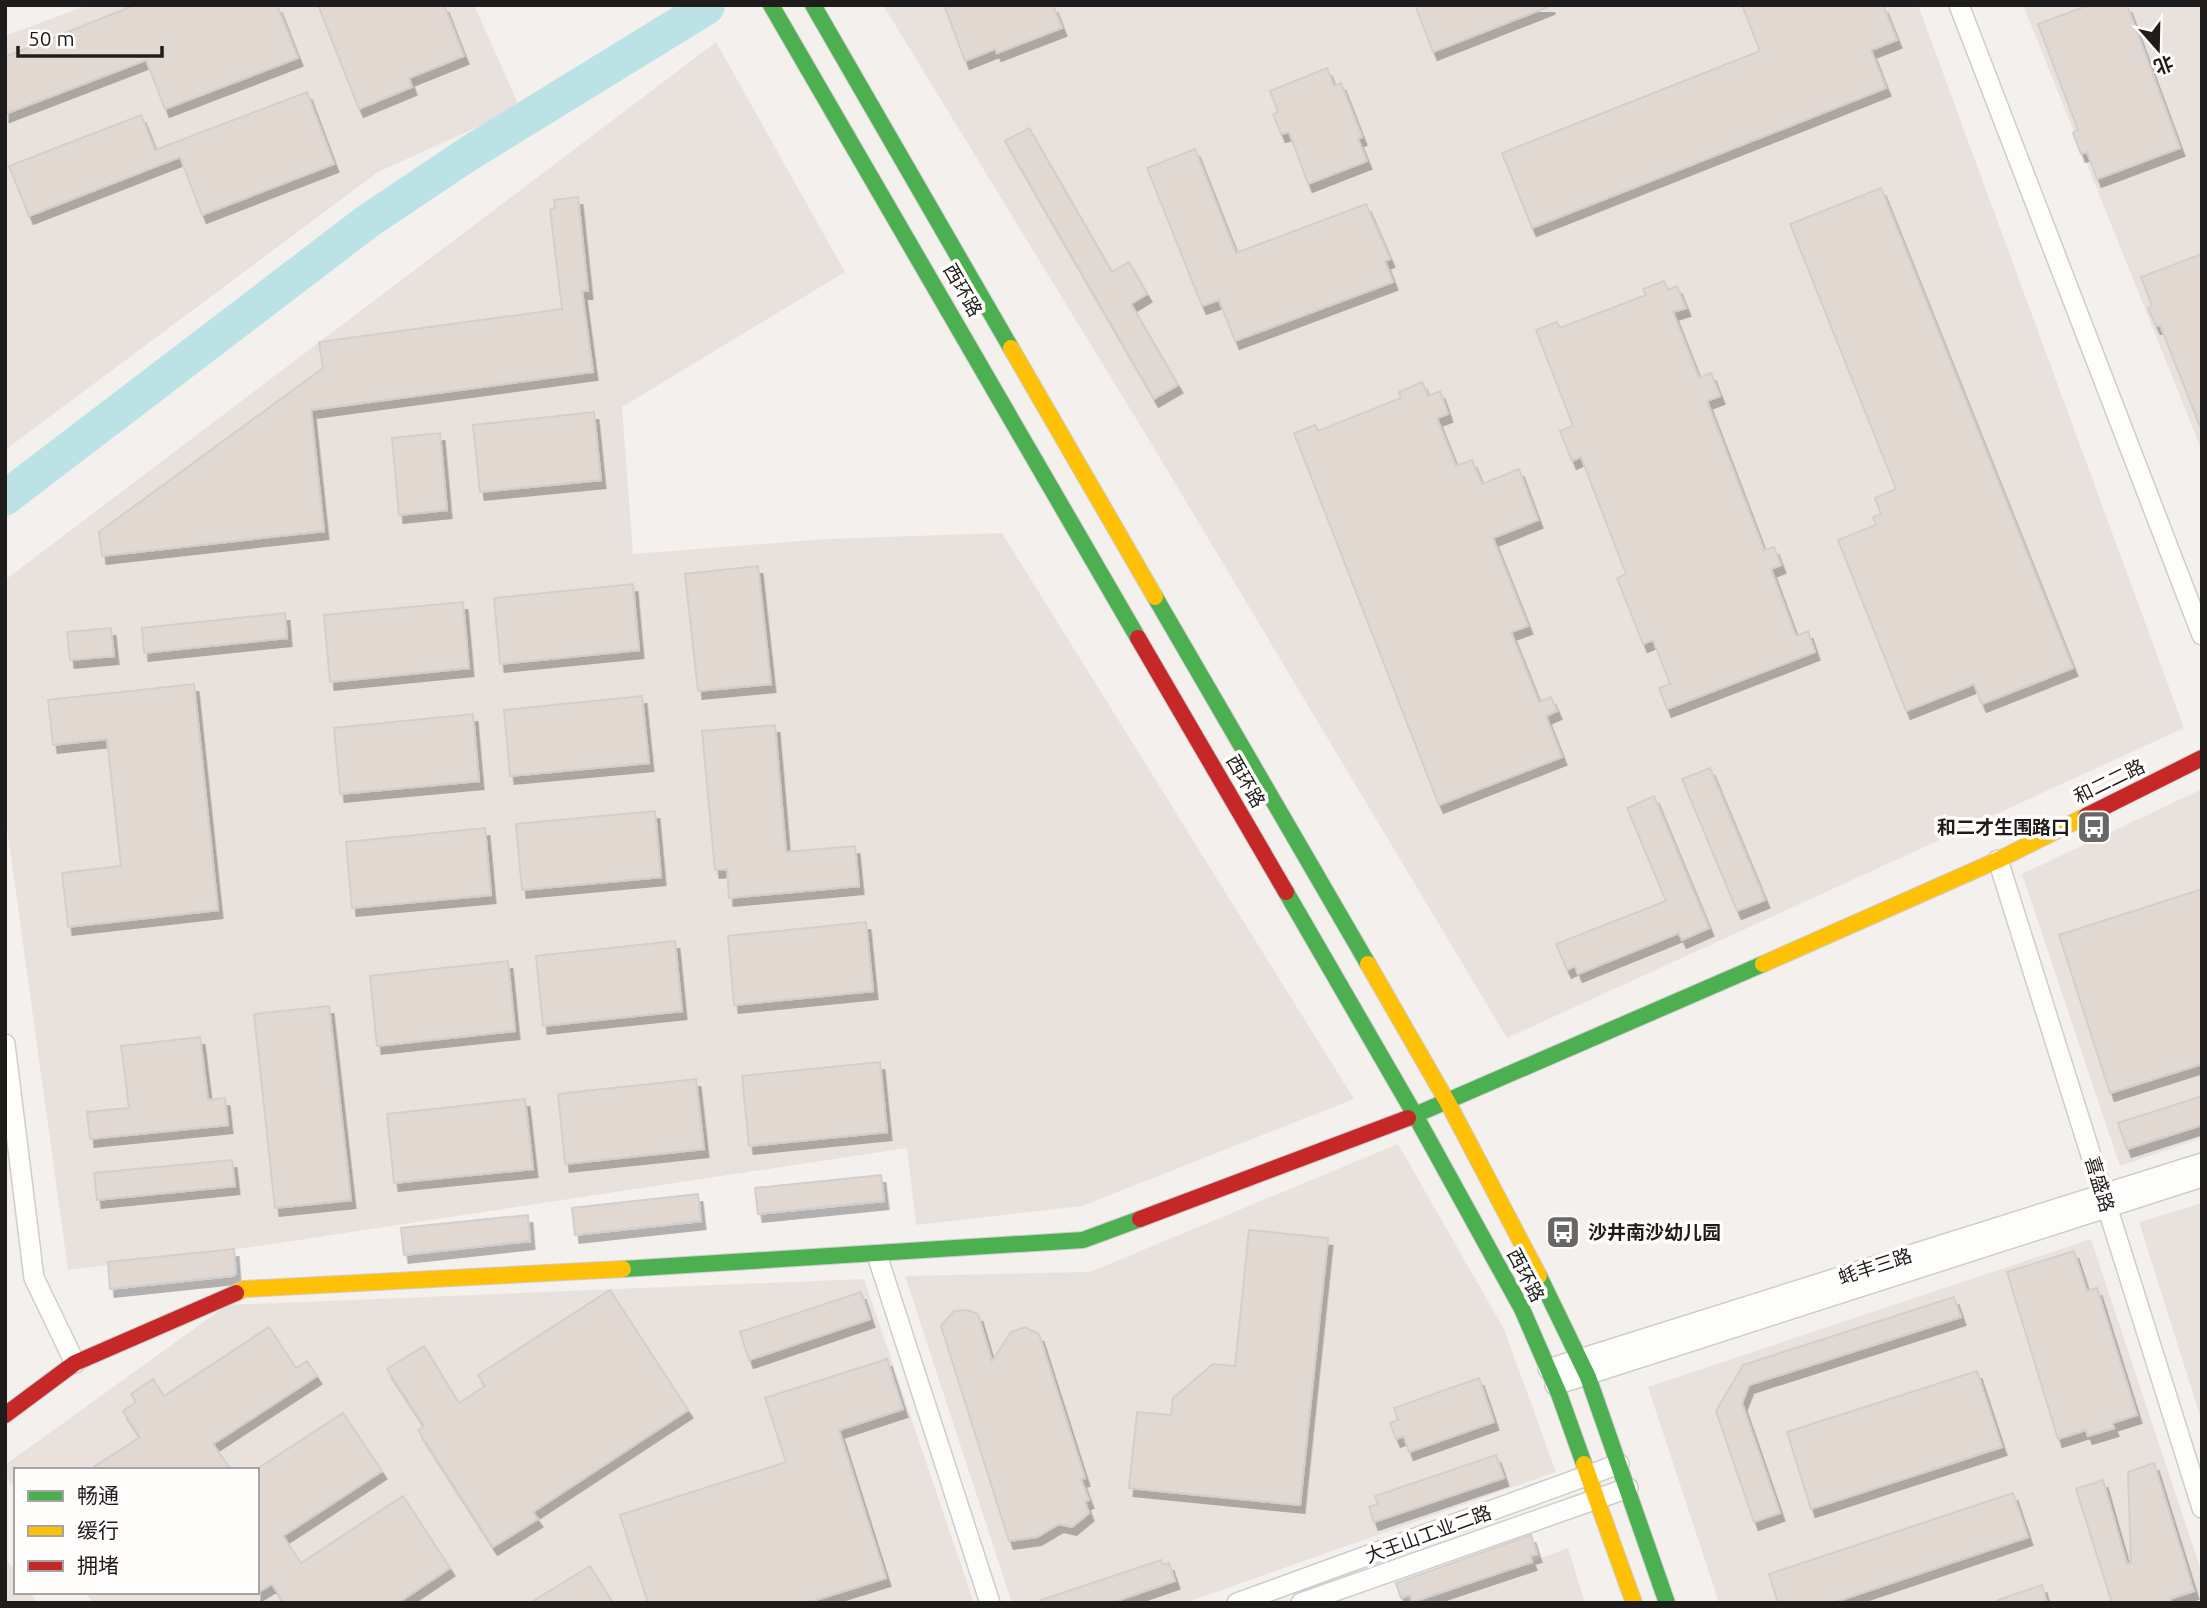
<svg xmlns="http://www.w3.org/2000/svg" width="2207" height="1608" font-family="Ubuntu,'Noto Sans SC',sans-serif">
  <style>
    .built { fill: #e9e2dc }
    .lines { fill: none; stroke-linecap: round; stroke-linejoin: round }
    .river { stroke: #bbe3e5; stroke-width: 35 }
    .building { fill: #e1d8d1; stroke: #d1cfce; stroke-width: 2; filter: url(#shadow) }
    .street-casing { stroke: #cfcdcc; stroke-width: 22 }
    .fast-casing { stroke: #cfcdcc; stroke-width: 18 }
    .slow-casing { stroke: #cfcdcc; stroke-width: 18 }
    .jam-casing { stroke: #cfcdcc; stroke-width: 18 }
    .street { stroke: #fdfdfc; stroke-width: 19 }
    .fast { stroke: #4caf50; stroke-width: 16 }
    .slow { stroke: #ffc107; stroke-width: 16 }
    .jam { stroke: #c62828; stroke-width: 16 }
    .labels { text-anchor: middle; stroke-width: 7; stroke-linejoin: round; paint-order: stroke }
    .street-label { font-size: 19px; fill: #1f1d1c; stroke: #fffefd }
    .poi-label { font-size: 19px; font-weight: bold; fill: #1f1d1c; stroke: #fffefd; text-anchor: end }
  </style>
  <defs>
    <filter id="shadow"><feDropShadow dx="4.5" dy="8" stdDeviation="0" flood-color="#0004"/></filter>
  </defs>
  <rect width="100%" height="100%" fill="#f3f0ee"/>
  <path class="built" d="M88,5H474L520,108L378,172L5,450V36Z
    M883,5H1918L2184,728L1507,1038L1154,448Z
    M2023,5H2202V451Z
    M716,42L845,272L622,407L633,554L827,539L1002,533L1354,1099L1082,1206L916,1225L907,1148L245,1248L68,1270L5,813V580Z
    M2202,789V1138L2120,1166L2022,874Z
    M1398,1144L1504,1329L1556,1472L1185,1603H1012L905,1276L1090,1272Z
    M2202,1203V1422L2139,1222Z
    M2091,1239L2202,1573V1603H1719L1648,1387Z
    M864,1279L974,1603H92L85,1592H257V1470H16V1490L5,1475V1465L227,1305Z
    M1568,1548L1585,1603H1419Z
    M5,1558L16,1573V1592H30L37,1603H5Z"/>
  <g class="lines">
    <path class="river" d="M5,498L368,221L468,154L707,7"/>
  </g>
  <path class="building" d="M135,5H277L298,58L165,109L146,60L5,114V57Z
    M318,5H444L464,56L409,78L412,87L359,109Z
    M944,5H1053L1062,28L997,53L995,49L965,61Z
    M1415,5H1550V6L1433,52Z
    M1742,5H1883L1897,40L1871,50L1886,88L1532,228L1502,153L1760,51Z
    M2089,5H2127L2180,148L2097,179L2087,152L2081,154L2073,133L2078,130L2038,24Z
    M1327,68L1334,86L1341,83L1362,137L1358,139L1367,161L1308,184L1289,132L1281,134L1273,114L1278,112L1270,91Z
    M307,92L334,164L202,215L180,157L29,216L9,166L141,115L155,150Z
    M1029,128L1112,272L1129,262L1147,294L1131,304L1178,385L1154,399L1005,141Z
    M1195,149L1236,253L1366,204L1390,259L1385,261L1393,282L1235,341L1219,300L1202,306L1147,168Z
    M1881,188L2073,668L1982,704L1974,684L1906,711L1838,540L1876,525L1873,517L1881,514L1875,498L1896,489L1790,224Z
    M578,197L588,291H582L593,372L311,410L324,531L102,556L99,532L323,368L319,342L562,309L550,209L555,208L554,200Z
    M2202,254V429H2201L2160,325L2156,326L2148,308L2152,306L2141,277Z
    M1664,281L1668,290L1677,286L1686,308L1673,312L1699,378L1711,373L1720,396L1707,401L1764,550L1774,547L1781,565L1771,569L1796,636L1808,631L1815,652L1667,709L1659,688L1670,684L1653,640L1643,644L1617,578L1626,574L1581,457L1572,461L1560,431L1573,426L1536,330L1557,322L1560,328L1646,295L1643,289Z
    M1422,382L1428,396L1440,391L1448,414L1437,418L1456,466L1472,460L1482,484L1519,469L1538,520L1493,538L1528,626L1511,632L1539,702L1551,697L1557,711L1546,716L1562,757L1439,805L1294,433L1315,425L1318,431L1401,398L1399,392Z
    M594,412L601,480L480,492L473,425Z
    M440,433L447,510L399,515L392,438Z
    M758,566L771,684L698,691L685,574Z
    M633,584L639,650L500,664L494,598Z
    M463,602L469,668L330,682L324,615Z
    M285,613L287,638L144,653L142,628Z
    M111,628L114,656L70,660L67,632Z
    M194,684L218,910L68,927L62,873L121,866L107,739L53,745L48,700Z
    M642,696L649,763L510,776L504,710Z
    M473,714L479,781L340,794L334,728Z
    M775,725L786,852L855,846L859,886L729,898L727,869L715,870L702,731Z
    M1710,768L1765,900L1737,911L1682,779Z
    M1654,796L1709,928L1682,940L1679,933L1578,974L1575,966L1567,970L1556,944L1666,901L1627,808Z
    M655,811L661,877L522,890L516,824Z
    M485,828L491,895L352,908L346,842Z
    M2202,889V1064L2110,1093L2059,935Z
    M866,922L873,991L734,1005L728,936Z
    M675,941L682,1011L543,1026L536,956Z
    M508,961L515,1031L377,1046L370,976Z
    M329,1006L351,1200L275,1208L254,1014Z
    M200,1037L208,1100L225,1098L228,1125L90,1139L87,1112L129,1108L121,1046Z
    M880,1062L887,1132L749,1146L742,1076Z
    M696,1079L704,1149L565,1164L558,1094Z
    M2202,1096V1125L2127,1149L2118,1123Z
    M525,1099L533,1169L394,1183L387,1114Z
    M232,1160L235,1186L97,1200L94,1173Z
    M881,1175L884,1201L758,1214L755,1188Z
    M698,1194L701,1221L575,1235L572,1208Z
    M528,1215L530,1241L404,1255L401,1228Z
    M1249,1230L1328,1238L1300,1505L1129,1488L1137,1412L1171,1415L1173,1398L1213,1364L1235,1366Z
    M234,1249L236,1274L232,1276L110,1289L108,1262Z
    M2074,1251L2087,1291L2097,1288L2137,1415L2112,1423L2114,1428L2088,1436L2086,1430L2058,1439L2007,1272Z
    M610,1290L688,1410L533,1512L538,1519L493,1547L418,1430L424,1426L387,1369L424,1346L459,1403L485,1386L478,1375Z
    M861,1292L870,1319L749,1360L740,1332Z
    M1954,1297L1961,1317L1749,1385L1742,1403L1780,1513L1754,1522L1716,1411L1743,1365Z
    M967,1310L978,1314L992,1361L1011,1332L1025,1327L1039,1334L1085,1478L1081,1479L1089,1500L1085,1502L1089,1513L1072,1527L1059,1524L1037,1537L1009,1541L941,1326L954,1311Z
    M269,1327L296,1368L307,1361L317,1376L213,1444L231,1470H89L140,1437L123,1411L136,1402L131,1394L153,1379L164,1396Z
    M887,1359L903,1409L839,1430L886,1578L806,1603H648L620,1515L786,1462L765,1398Z
    M1977,1371L2002,1447L1811,1509L1787,1432Z
    M1479,1378L1494,1422L1409,1452L1404,1436L1396,1439L1390,1423L1398,1420L1394,1408Z
    M343,1413L382,1471L283,1536L301,1563L403,1496L450,1568L398,1603H284L272,1584L257,1593V1469Z
    M1496,1455L1504,1478L1374,1522L1369,1507L1378,1504L1375,1496Z
    M2154,1463L2194,1591L2170,1599L2171,1603H2112L2076,1489L2103,1480L2127,1564L2131,1563L2128,1472Z
    M2013,1493L2028,1537L1832,1603H1778L1769,1574Z
    M1531,1535L1537,1554L1530,1556L1532,1562L1412,1602L1410,1595L1401,1598L1396,1583Z
    M1161,1560L1163,1565L1169,1563L1175,1581L1111,1603H1041V1600Z
    M590,1566L613,1603H530Z
    M2042,1585L2047,1603H1998V1600Z"/>
  <g class="lines">
    <g class="street-casing">
      <path id="street" d="M1959,5L2202,635
        M1998,860L2202,1508
        M5,1044L34,1278L75,1363
        M877,1255L990,1603
        M1548,1369L2202,1163
        M1555,1385L2202,1177
        M1237,1603L1619,1464
        M1301,1603L1628,1488"/>
    </g>
    <g class="fast-casing">
      <path id="fast" d="M771,5L1138,638
        M813,5L1011,348
        M1155,597L1368,964
        M1286,892L1415,1115L1522,1309L1559,1394L1584,1464
        M1408,1118L1763,964
        M623,1269L1083,1240L1140,1219
        M1539,1276L1588,1377L1667,1603"/>
    </g>
    <g class="slow-casing">
      <path id="slow" d="M1011,348L1155,597
        M1368,964L1448,1103L1539,1276
        M1763,964L1998,860L2086,816
        M236,1293L244,1289L623,1269
        M1584,1464L1634,1603"/>
    </g>
    <g class="jam-casing">
      <path id="jam" d="M1138,638L1286,892
        M2086,816L2202,758
        M1140,1219L1408,1118
        M5,1415L75,1363L236,1293"/>
    </g>
    <use href="#street" class="street"/>
    <use href="#fast" class="fast"/>
    <use href="#slow" class="slow"/>
    <use href="#jam" class="jam"/>
  </g>
  <defs>
    <g id="bus-square" transform="scale(1.75)"><rect x="-9" y="-9" width="18" height="18" rx="4" fill="#696766" stroke="#fffefd"/><path d="M-5-6H5V4H4V6H2V4H-2V6H-4V4H-5ZM-3.5-4V0h7V-4ZM-3.5 1.2v1.5H-2V1.2ZM2 1.2v1.5H3.5V1.2Z" fill="#fff"/></g>
  </defs>
  <g fill-rule="evenodd">
    <use href="#bus-square" x="2094" y="827"/>
    <use href="#bus-square" x="1563" y="1232"/>
  </g>
  <g class="labels">
    <g class="street-label">
      <text transform="translate(963 290) rotate(60)" y="7">西环路</text>
      <text transform="translate(1246 781) rotate(60)" y="7">西环路</text>
      <text transform="translate(2109 781) rotate(-26)" y="7">和二二路</text>
      <text transform="translate(2100 1184) rotate(73)" y="7">喜盛路</text>
      <text transform="translate(1875 1266) rotate(-18)" y="7">蚝丰三路</text>
      <text transform="translate(1526 1275) rotate(62)" y="7">西环路</text>
      <text transform="translate(1428 1534) rotate(-20)" y="7">大王山工业二路</text>
    </g>
    <g class="poi-label">
      <text x="2070" y="834">和二才生围路口</text>
      <text x="1588" y="1239" text-anchor="start">沙井南沙幼儿园</text>
    </g>
  </g>
  <rect width="2207" height="1608" fill="none" stroke="#1f1d1c" stroke-width="14"/>
  <rect x="14" y="1468" width="245" height="126" fill="#fffefd" stroke="#a5a4a3" stroke-width="2"/>
  <rect x="28" y="1491" width="35" height="10" fill="#4caf50" stroke="#a5a4a3" stroke-width="2"/>
  <text x="77" y="1503" font-size="21" fill="#1f1d1c">畅通</text>
  <rect x="28" y="1526" width="35" height="10" fill="#ffc107" stroke="#a5a4a3" stroke-width="2"/>
  <text x="77" y="1538" font-size="21" fill="#1f1d1c">缓行</text>
  <rect x="28" y="1561" width="35" height="10" fill="#c62828" stroke="#a5a4a3" stroke-width="2"/>
  <text x="77" y="1573" font-size="21" fill="#1f1d1c">拥堵</text>
  <g transform="translate(2158 49) rotate(160)" stroke="#fffefd" stroke-width="5" paint-order="stroke">
  <path d="M0-5L12 26L0 18L-12 26Z" fill="#1f1d1c"/>
  <text y="-10" font-size="19" font-weight="bold" text-anchor="middle" fill="#1f1d1c">北</text>
  </g>
  <path d="M18 46v10h144v-10" fill="none" stroke="#1f1d1c" stroke-width="3.5"/>
  <text x="28" y="46" font-size="21" fill="#1f1d1c" stroke="#fffefd" stroke-width="5" paint-order="stroke">50 m</text>
</svg>
